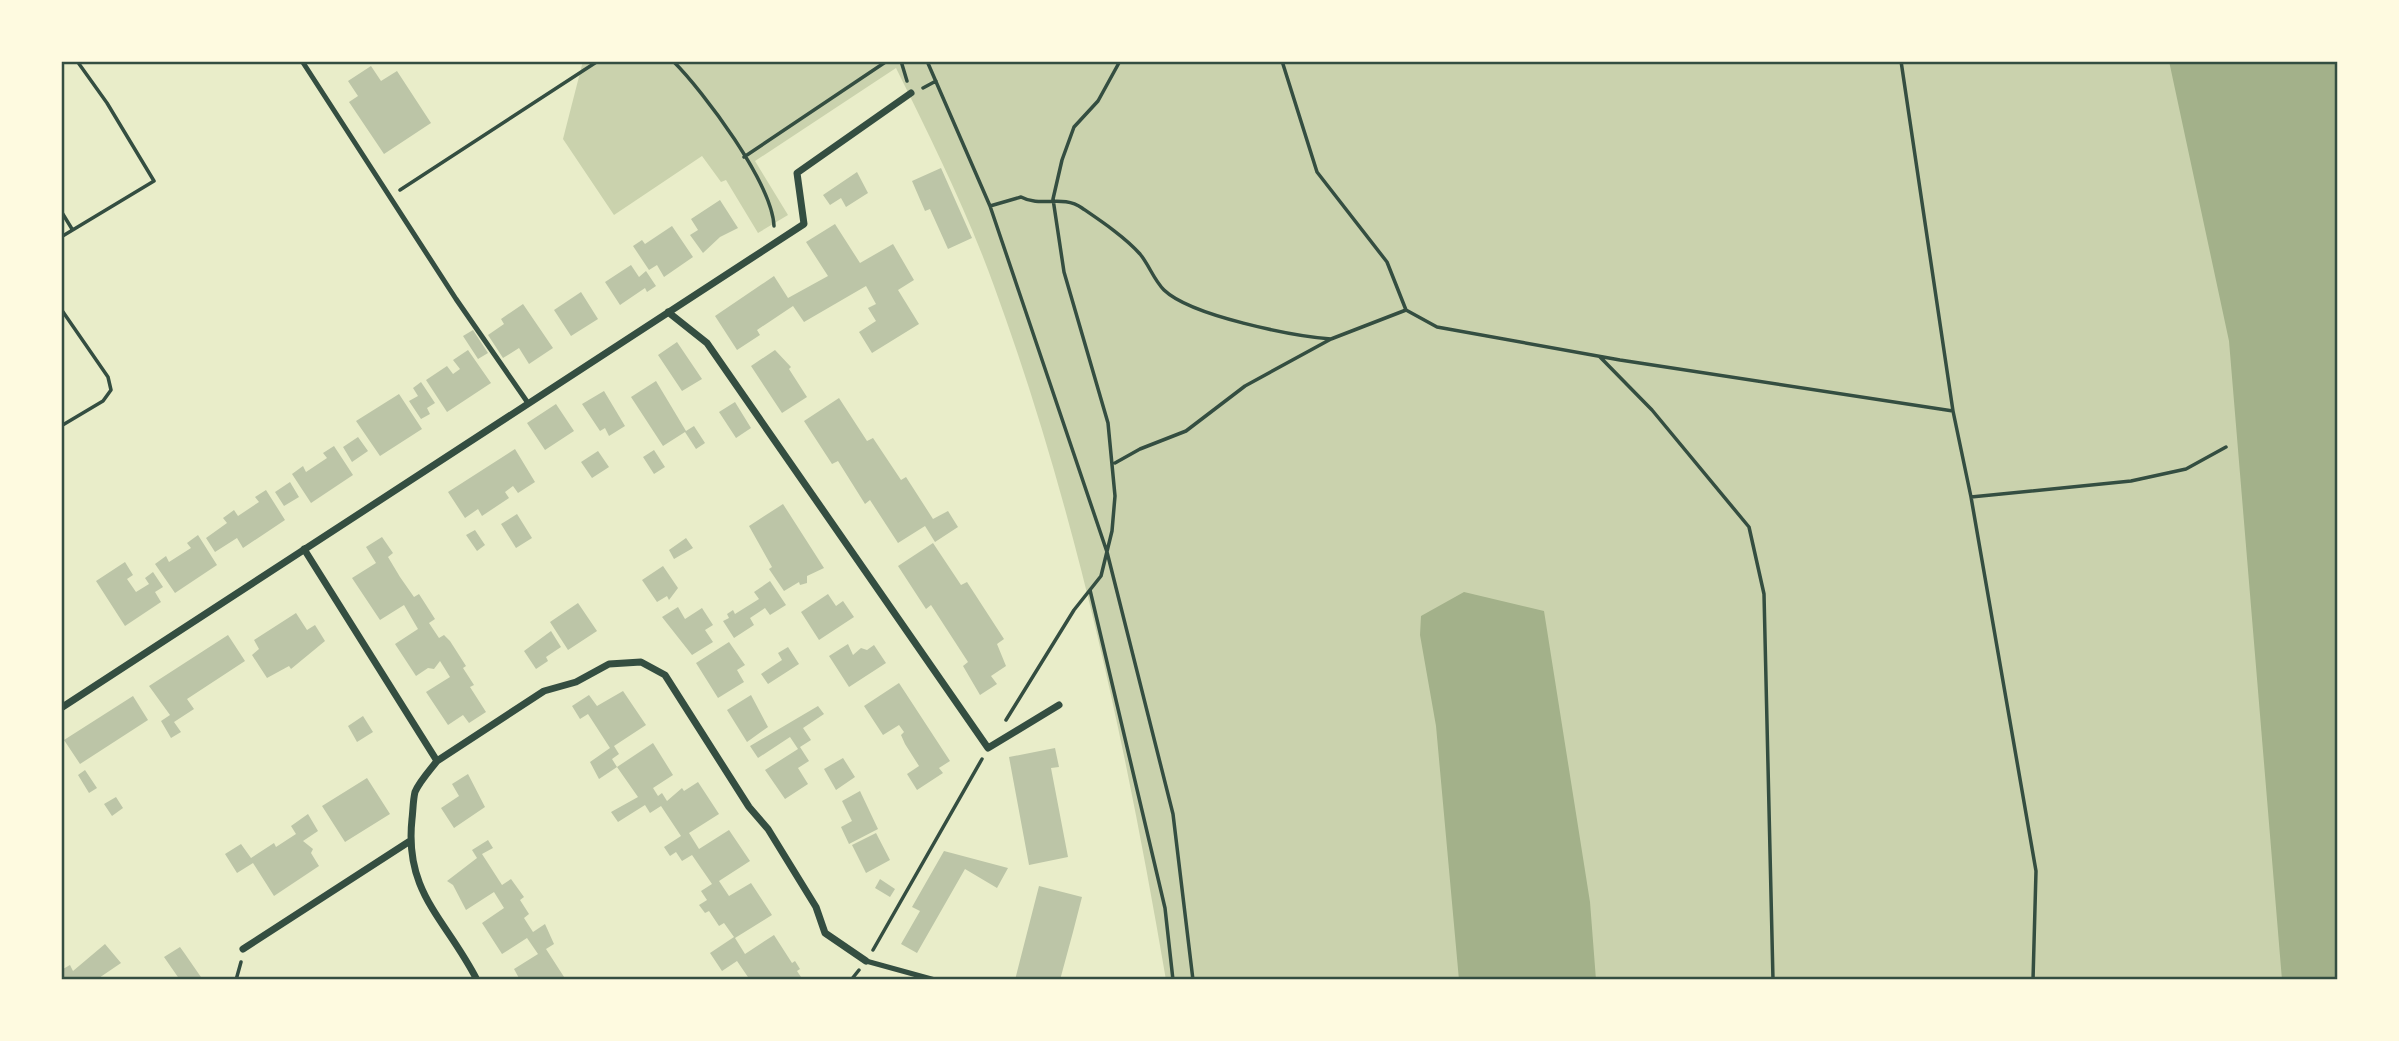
<svg xmlns="http://www.w3.org/2000/svg" width="2399" height="1041" font-family="'IBM Plex Sans',sans-serif">
  <style>
    .green { fill: #cad2ad }
    .water { fill: #a3b18a }
    .building { fill: #bcc5a7 }
    .lines { fill: none; stroke-linecap: round; stroke-linejoin: round }
    .path { stroke: #344e41; stroke-width: 3.5 }
    .service { stroke: #344e41; stroke-width: 5 }
    .minor { stroke: #344e41; stroke-width: 7 }
    .neatline { fill: none; stroke: #344e41; stroke-width: 2.5 }
  </style>
  <rect width="100%" height="100%" fill="#e9edc9"/>
  <path class="green" d="M583,61H2338V980H1166C1126,745 1076,510 994,286C967,211 931,139 896,68L755,161L788,215L758,233L726,180L721,182L702,156L614,215L563,139Z"/>
  <path class="water" d="M2169,61H2338V980H2282L2229,341Z
    M1464,592L1544,611L1590,902L1596,980H1459L1436,726L1420,635L1421,616Z"/>
  <path class="building" d="M371,66L381,81L397,71L431,123L384,154L349,102L358,96L348,81Z
    M941,168L972,238L948,249L930,209L925,211L912,181Z
    M857,172L868,193L846,207L841,198L830,205L823,195Z
    M720,200L738,228L720,237L703,253L690,235L698,230L691,219Z
    M835,224L860,263L893,244L914,280L898,290L919,324L872,353L859,332L876,321L868,308L876,304L866,286L804,322L793,306L757,330L760,335L737,350L715,316L774,276L788,298L828,276L806,242Z
    M672,226L693,257L664,277L657,265L649,270L633,246L642,240L645,244Z
    M631,265L639,277L646,271L656,286L647,292L645,288L620,305L605,282Z
    M581,292L598,319L571,336L554,310Z
    M523,304L553,348L529,364L519,348L503,358L488,335L504,324L501,319Z
    M473,330L488,353L478,359L463,336Z
    M677,342L702,379L682,391L658,355Z
    M468,350L491,383L447,412L426,380L447,366L453,374L460,369L453,360Z
    M775,350L791,367L789,369L807,397L782,413L751,366Z
    M656,381L686,431L694,426L705,443L696,449L685,432L663,446L631,397Z
    M421,382L435,403L427,408L430,414L421,419L409,401L418,396L413,388Z
    M604,391L625,426L609,436L605,428L600,431L582,404Z
    M399,394L422,429L380,456L356,421Z
    M839,398L867,441L873,438L901,480L906,477L933,519L948,511L958,527L935,542L925,526L898,543L870,500L865,504L838,461L832,464L804,421Z
    M735,402L751,428L736,438L719,412Z
    M556,404L574,431L545,450L527,423Z
    M358,437L368,451L352,462L343,447Z
    M334,446L353,475L311,503L292,474L303,466L306,472L327,458L323,453Z
    M515,449L535,482L518,493L513,486L505,492L509,498L482,516L478,509L465,518L448,492Z
    M654,450L665,467L654,474L643,457Z
    M598,451L609,467L592,478L581,462Z
    M290,482L299,497L284,506L275,492Z
    M266,490L285,520L243,548L237,538L215,552L206,538L227,523L223,518L234,510L238,516L259,502L255,497Z
    M783,504L824,568L807,576V583L800,585L799,582L784,591L769,569L772,567L749,526Z
    M517,514L532,538L516,548L501,524Z
    M475,530L485,545L477,551L466,535Z
    M198,535L217,565L175,593L155,564L166,556L169,562L191,548L187,543Z
    M382,537L393,553L388,557L400,577L414,597L419,594L435,619L429,623L439,638L444,635L450,641L466,666L463,668L474,685L470,687L486,712L469,723L463,715L448,725L426,692L450,677L440,661L434,669L428,668L416,676L395,644L418,629L404,605L380,620L352,578L376,563L366,547Z
    M686,538L693,548L674,559L669,550Z
    M933,543L961,585L967,582L1004,639L997,644L1006,666L991,676L997,684L980,695L963,666L968,662L931,605L926,609L898,566Z
    M125,562L133,575L127,579L136,592L149,584L145,578L153,572L163,587L155,592L161,602L125,626L96,581Z
    M663,566L678,588L669,600L667,596L657,602L642,580Z
    M770,581L786,605L770,615L765,608L750,618L754,625L734,638L723,621L729,618L727,614L733,610L735,614L759,599L754,592Z
    M828,594L836,606L843,601L854,617L819,640L801,612Z
    M578,603L597,631L568,650L550,622Z
    M678,607L685,619L702,608L713,625L705,630L713,642L692,655L662,617Z
    M296,613L307,630L315,625L325,641L291,669L289,666L267,678L252,655L259,649L254,640Z
    M551,631L561,647L546,657L548,661L536,669L524,651Z
    M228,635L245,661L187,699L194,709L174,722L181,732L171,738L161,721L170,715L149,686Z
    M729,642L745,665L737,670L744,682L718,698L696,663Z
    M848,644L853,655L861,648L867,650L874,645L886,663L849,687L829,656Z
    M788,647L799,664L768,684L761,674L782,660L778,653Z
    M899,683L950,761L939,768L943,773L917,790L907,774L919,766L905,744L901,735L904,732L899,725L883,735L864,706Z
    M623,691L646,725L614,746L619,754L612,759L617,767L599,779L590,762L610,748L588,714L580,719L572,706L589,695L597,706Z
    M751,695L768,727L747,742L727,710Z
    M133,696L148,720L80,764L64,740Z
    M818,706L824,714L803,728L811,740L800,747L809,761L798,768L808,784L785,799L765,770L798,749L790,737L758,758L750,746Z
    M363,716L373,732L357,742L348,726Z
    M653,743L673,775L653,788L658,796L662,793L667,801L682,788L684,791L698,782L719,814L689,833L699,849L729,830L750,861L719,881L729,896L751,883L772,915L735,938L745,954L774,935L792,963L795,961L800,969L797,971L803,980H750L737,961L722,971L710,953L734,937L724,923L719,926L709,911L705,913L699,905L707,900L701,891L712,884L692,855L682,861L676,852L670,856L664,847L681,836L661,806L650,813L645,805L618,822L611,812L638,797L617,767Z
    M1055,748L1059,767L1051,768L1068,857L1029,865L1009,757Z
    M843,758L855,777L836,790L824,769Z
    M85,770L97,788L89,793L78,775Z
    M468,774L485,807L454,828L441,808L459,796L452,784Z
    M367,778L390,814L345,842L322,806Z
    M860,791L878,829L849,844L841,827L852,821L842,801Z
    M116,797L123,808L112,816L104,804Z
    M308,814L318,831L303,841L313,849L311,853L319,866L274,896L253,863L237,873L225,854L241,844L251,858L274,843L276,847L296,834L291,826Z
    M876,833L890,860L866,873L852,845Z
    M488,840L493,848L482,854L502,885L511,879L524,897L520,900L529,914L524,918L533,932L545,924L554,944L546,949L566,980H520L514,969L538,954L527,938L502,954L482,923L504,908L494,892L466,910L453,885L447,881L477,858L472,850Z
    M944,851L1008,868L997,888L965,869L917,953L901,944L920,911L912,907Z
    M880,879L895,889L890,897L875,888Z
    M1039,886L1082,897L1073,932L1060,980H1015Z
    M105,944L121,963L96,980H61V966L63,969L70,965L73,971Z
    M180,947L185,954L203,980H180L164,957Z"/>
  <g class="lines">
    <path class="path" d="M673,61C704,92 772,183 774,226
      M901,61L907,81
      M927,61L990,206L1107,552L1173,814L1193,980
      M1282,61L1317,172L1387,262L1406,310L1437,327L1620,360L1953,411L1971,497L2036,871L2033,980
      M1901,61L1953,411
      M923,88L936,81
      M744,157L887,61
      M400,190L598,61
      M990,206L1021,197C1041,208 1062,194 1082,208C1101,221 1125,237 1140,254C1149,265 1154,280 1164,290C1191,316 1293,336 1331,339
      M61,211L72,229
      M61,237L154,181L107,103L77,61
      M61,309L108,377L111,390L103,401L61,426
      M1600,357L1652,410L1749,527L1764,594L1773,980
      M1115,463L1140,449L1186,431L1245,386L1331,339L1406,310
      M1971,497L2131,481L2186,469L2226,447
      M1090,590L1165,908L1173,980
      M1006,720L1074,610L1101,576L1112,531L1115,496L1108,423L1064,272L1053,199L1062,160L1074,127L1098,101L1120,61
      M873,950L982,759
      M236,980L241,962
      M851,980L859,970"/>
    <path class="service" d="M302,61L456,299L528,403
      M866,961L935,980"/>
    <path class="minor" d="M668,312L707,343L988,748L1059,705
      M304,549L437,761L544,691L576,682L609,664L641,662L665,675L749,807L768,829L816,907L825,933L866,961
      M61,708L804,224L797,173L911,93
      M437,761C430,770 419,782 415,792C413,800 413,811 412,819C404,893 446,919 477,980
      M243,949L410,841"/>
  </g>
  <rect width="2399" height="1041" fill="none" stroke="#fefae0" stroke-width="126"/>
  <rect x="63" y="63" width="2273" height="915" class="neatline"/>
</svg>
